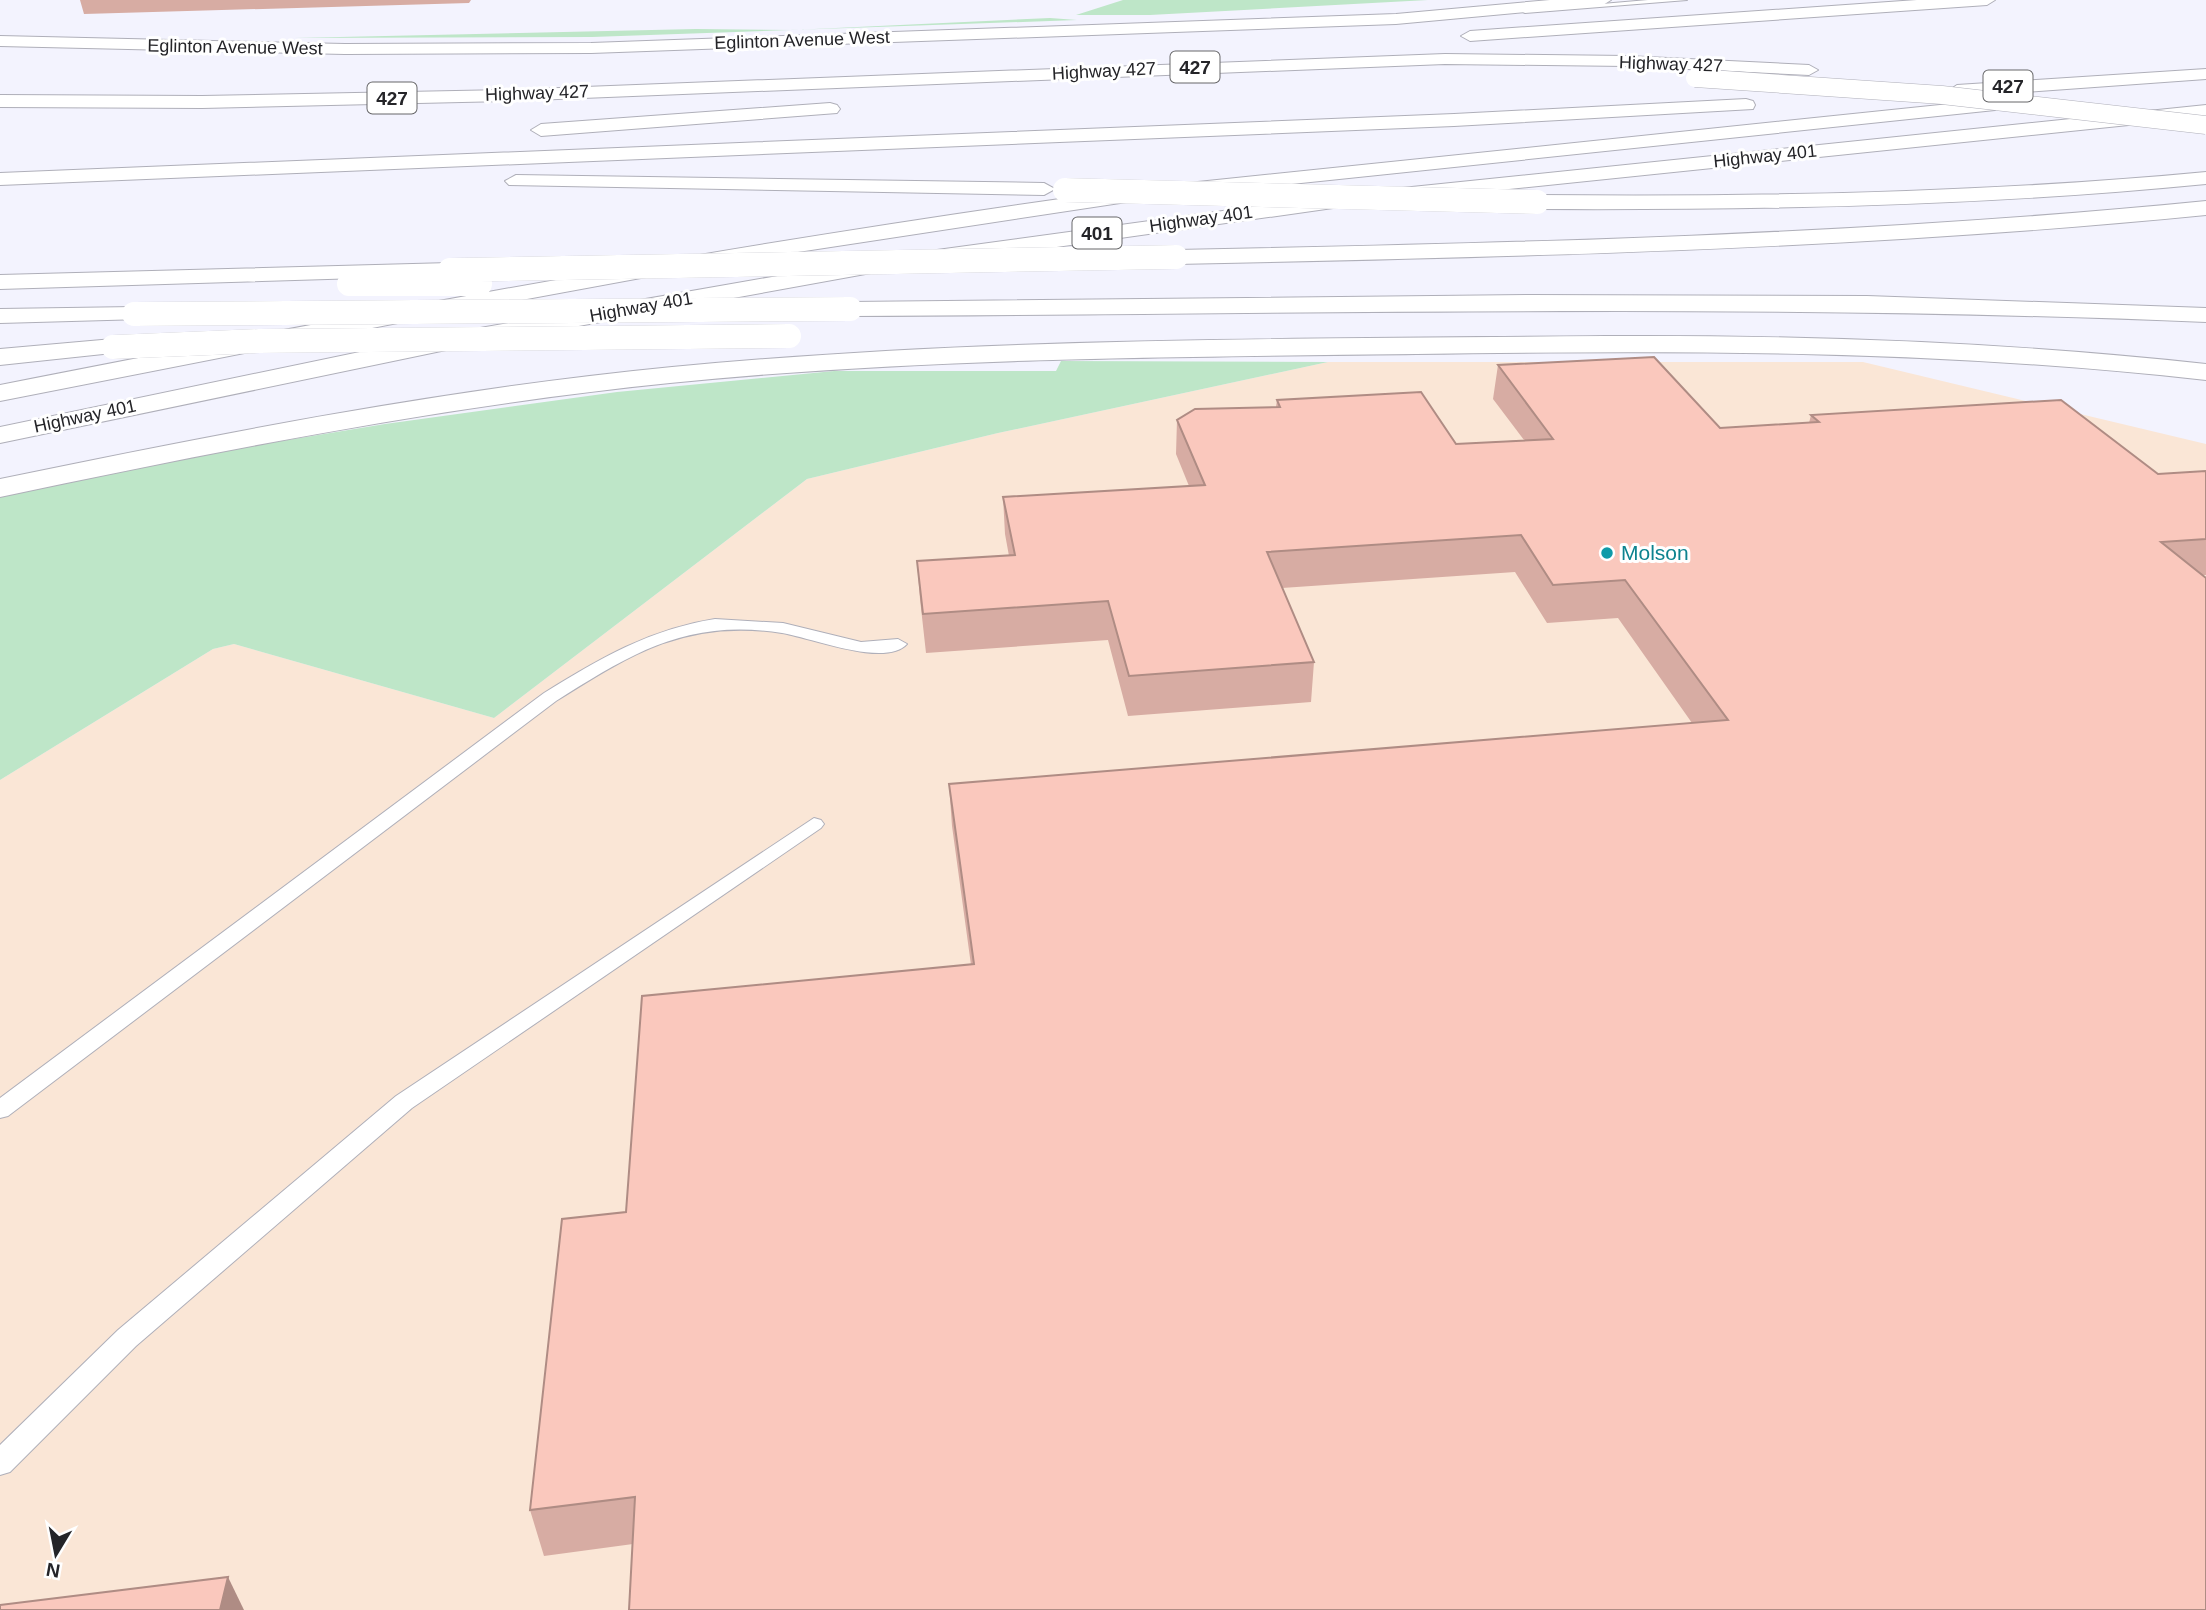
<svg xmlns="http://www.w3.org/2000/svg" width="2206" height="1610" font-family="Helvetica,sans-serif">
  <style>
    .industrial { fill: #fae6d6 }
    .green { fill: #bee6c8 }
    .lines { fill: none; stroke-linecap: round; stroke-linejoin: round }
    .lane-casing { stroke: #afafb9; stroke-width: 2 }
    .primary-casing { stroke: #afafb9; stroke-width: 2 }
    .highway-casing { stroke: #afafb9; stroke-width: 2 }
    .lane { fill: #fff; fill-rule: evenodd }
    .primary { fill: #fff; fill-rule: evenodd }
    .highway { fill: #fff; fill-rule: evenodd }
    .highway-bridge-far1-casing { stroke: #afafb9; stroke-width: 19; stroke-linecap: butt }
    .highway-bridge-casing { stroke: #afafb9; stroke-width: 24; stroke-linecap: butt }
    .highway-bridge-far1 { stroke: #fff; stroke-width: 18 }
    .highway-bridge { stroke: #fff; stroke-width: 24 }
    .wall { fill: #d7aca3 }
    .shaded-wall { fill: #af8c84 }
    .building { fill: #fac8bd; stroke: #af8c84; stroke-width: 2 }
    .culture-dot { fill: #0f9aa8; stroke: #fff; stroke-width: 2.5 }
    .labels { text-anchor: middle; stroke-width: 6; stroke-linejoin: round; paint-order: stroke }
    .far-street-label { font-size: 18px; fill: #242428; stroke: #fff }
    .shield { fill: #fff; stroke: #666668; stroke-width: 2 }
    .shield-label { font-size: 19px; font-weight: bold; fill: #242428 }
    .culture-label { font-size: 21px; fill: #0d838f; stroke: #fff; text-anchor: start }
  </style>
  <rect width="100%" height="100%" fill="#f3f3fe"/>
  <path class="industrial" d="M1328,362H1863L2206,444V1610H0V780L213,649L234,644L494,718L807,479L998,433Z"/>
  <path class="green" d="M1123,0H1428L1150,15H1076Z
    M1050,18L1077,20L592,37L294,38L696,29L793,30Z
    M1061,361L1328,362L998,433L807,479L494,718L234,644L213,649L0,780V495L183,457L385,424L617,392L834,371H1056Z"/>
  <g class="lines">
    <g class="lane-casing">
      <path id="lane" d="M1648,0H1687L1525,13L1521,11Z
        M715,619L783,623L861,642L898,639L907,644C885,668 809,637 782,633C688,618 632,653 556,701L8,1116L0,1118V1098L544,693C599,659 650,629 715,619Z
        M814,818L821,820L824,824L821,828L412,1108L136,1346L10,1472L0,1475V1445L118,1330L396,1096Z"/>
    </g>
    <g class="primary-casing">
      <path id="primary" d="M1550,0H1611L1603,5L1396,24L591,53L345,54L0,46V36L345,44L591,43L1396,14Z"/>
    </g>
    <g class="highway-casing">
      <path id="highway" d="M1917,0H1995L1987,5L1470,41L1461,36L1470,31Z
        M1445,54L1627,56L1809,65L1818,70L1809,75L1627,66L1445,64L506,101L202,108L0,107V95L202,96L506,90Z
        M2206,69V79L1957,97L1948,91L1957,85Z
        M1746,99L1753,101L1755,105L1753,109L1454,126L0,185V173L1454,114Z
        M1988,100L1995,102L1997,106L1995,110L1188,195L1177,189L1188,183Z
        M830,103L837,105L840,109L837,113L541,136L531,130L541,124Z
        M2206,105V117L1402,200L1391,194L1402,188Z
        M2206,172V184C1983,206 1761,210 1537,209L1526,202L1537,195C1761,197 1983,193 2206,172Z
        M516,175L1044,183L1055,189L1044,195L509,185L505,181Z
        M1132,189L1143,195L1140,200L706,266L423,318L0,401V385C376,311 752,240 1132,189Z
        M1339,195L1350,201L1347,206L937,264L929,262L925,257L929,252L937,250Z
        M2206,201V215C1863,249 1520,257 1176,264L1168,262L1164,257L1168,252L1176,250C1520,243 1863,235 2206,201Z
        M874,259L882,261L886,266L882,271L446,350L0,443V427L446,334Z
        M450,263L458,265L462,270L458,275L0,289V275Z
        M1528,295L1867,296L2206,308V322C1754,303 1302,314 850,316L841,314L838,309L841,304L850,302Z
        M134,307L143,309L146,314L143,319L0,323V309Z
        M1605,336C1807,335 2006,342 2206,364V380C1943,350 1680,350 1416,354C1167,357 918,358 670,383C444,406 222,450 0,497V479C222,433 446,389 672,367C982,337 1294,339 1605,336Z
        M113,339L122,342L126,347L122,352L0,365V349Z"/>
    </g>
    <use href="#lane" class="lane"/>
    <use href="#primary" class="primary"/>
    <use href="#highway" class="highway"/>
    <g class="highway-bridge-far1-casing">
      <path id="highway-bridge-far1" d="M1695,78L1942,95L2206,125"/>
    </g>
    <g class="highway-bridge-casing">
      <path id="highway-bridge" d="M1065,190L1537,202
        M450,270L1176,257
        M349,284H480
        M134,314L850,309
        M113,347L259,341L789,336"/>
    </g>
    <use href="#highway-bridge-far1" class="highway-bridge-far1"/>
    <use href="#highway-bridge" class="highway-bridge"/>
  </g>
  <path class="wall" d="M80,0H471L469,3L84,14Z
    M1498,365L1720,428L1809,423L1811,415L2158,474L2206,471V575H2203L633,1544L544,1556L530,1510L626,1212L971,965L952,826L949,784L1692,723L1618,618L1547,623L1515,572L1282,588L1314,662L1311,702L1128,716L1108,640L926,653L920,599L917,561L1009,556L1005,534L1003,497L1189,486L1176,454L1177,420L1276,407L1277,400L1456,444L1524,440L1493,399Z"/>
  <path class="shaded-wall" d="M228,1577L244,1610H220Z"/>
  <path class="building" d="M1654,357L1720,428L1819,422L1811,415L2061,400L2158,474L2206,471V539L2161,542L2206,578V1610H629L635,1497L530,1510L562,1219L626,1212L642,996L974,964L949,784L1728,720L1625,580L1553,585L1521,535L1267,552L1314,662L1129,676L1108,601L923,614L917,561L1015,555L1003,497L1205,485L1177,420L1195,409L1280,407L1277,400L1421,392L1456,444L1553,439L1498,365Z
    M228,1577L220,1610H0V1605Z"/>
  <circle class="culture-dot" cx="1607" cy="553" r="7"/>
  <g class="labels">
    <g class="far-street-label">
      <text transform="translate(802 40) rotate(-2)" y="6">Eglinton Avenue West</text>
      <text transform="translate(235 47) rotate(1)" y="6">Eglinton Avenue West</text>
      <text transform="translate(1671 64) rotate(2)" y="6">Highway 427</text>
      <text transform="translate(1104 71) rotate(-3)" y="6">Highway 427</text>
      <text transform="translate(537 93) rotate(-2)" y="6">Highway 427</text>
      <text transform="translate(1765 156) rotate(-6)" y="6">Highway 401</text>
      <text transform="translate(1201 219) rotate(-8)" y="6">Highway 401</text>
      <text transform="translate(641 307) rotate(-10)" y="6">Highway 401</text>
      <text transform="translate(85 416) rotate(-12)" y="6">Highway 401</text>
    </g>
    <g class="shield">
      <rect x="1170.5" y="51.5" width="49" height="31" rx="5"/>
      <rect x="1983.5" y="70.5" width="49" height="31" rx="5"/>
      <rect x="367.5" y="82.5" width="49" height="31" rx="5"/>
      <rect x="1072.5" y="217.5" width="49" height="31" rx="5"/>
    </g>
    <g class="shield-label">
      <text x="1195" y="74">427</text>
      <text x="2008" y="93">427</text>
      <text x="392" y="105">427</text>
      <text x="1097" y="240">401</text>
    </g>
    <g class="culture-label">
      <text x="1621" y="560">Molson</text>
    </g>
  </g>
  <g transform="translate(56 1554) rotate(190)" stroke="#ffffff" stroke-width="5" paint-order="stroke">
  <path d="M0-5L12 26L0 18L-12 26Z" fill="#242428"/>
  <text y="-10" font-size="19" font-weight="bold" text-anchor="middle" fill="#242428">N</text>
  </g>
</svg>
